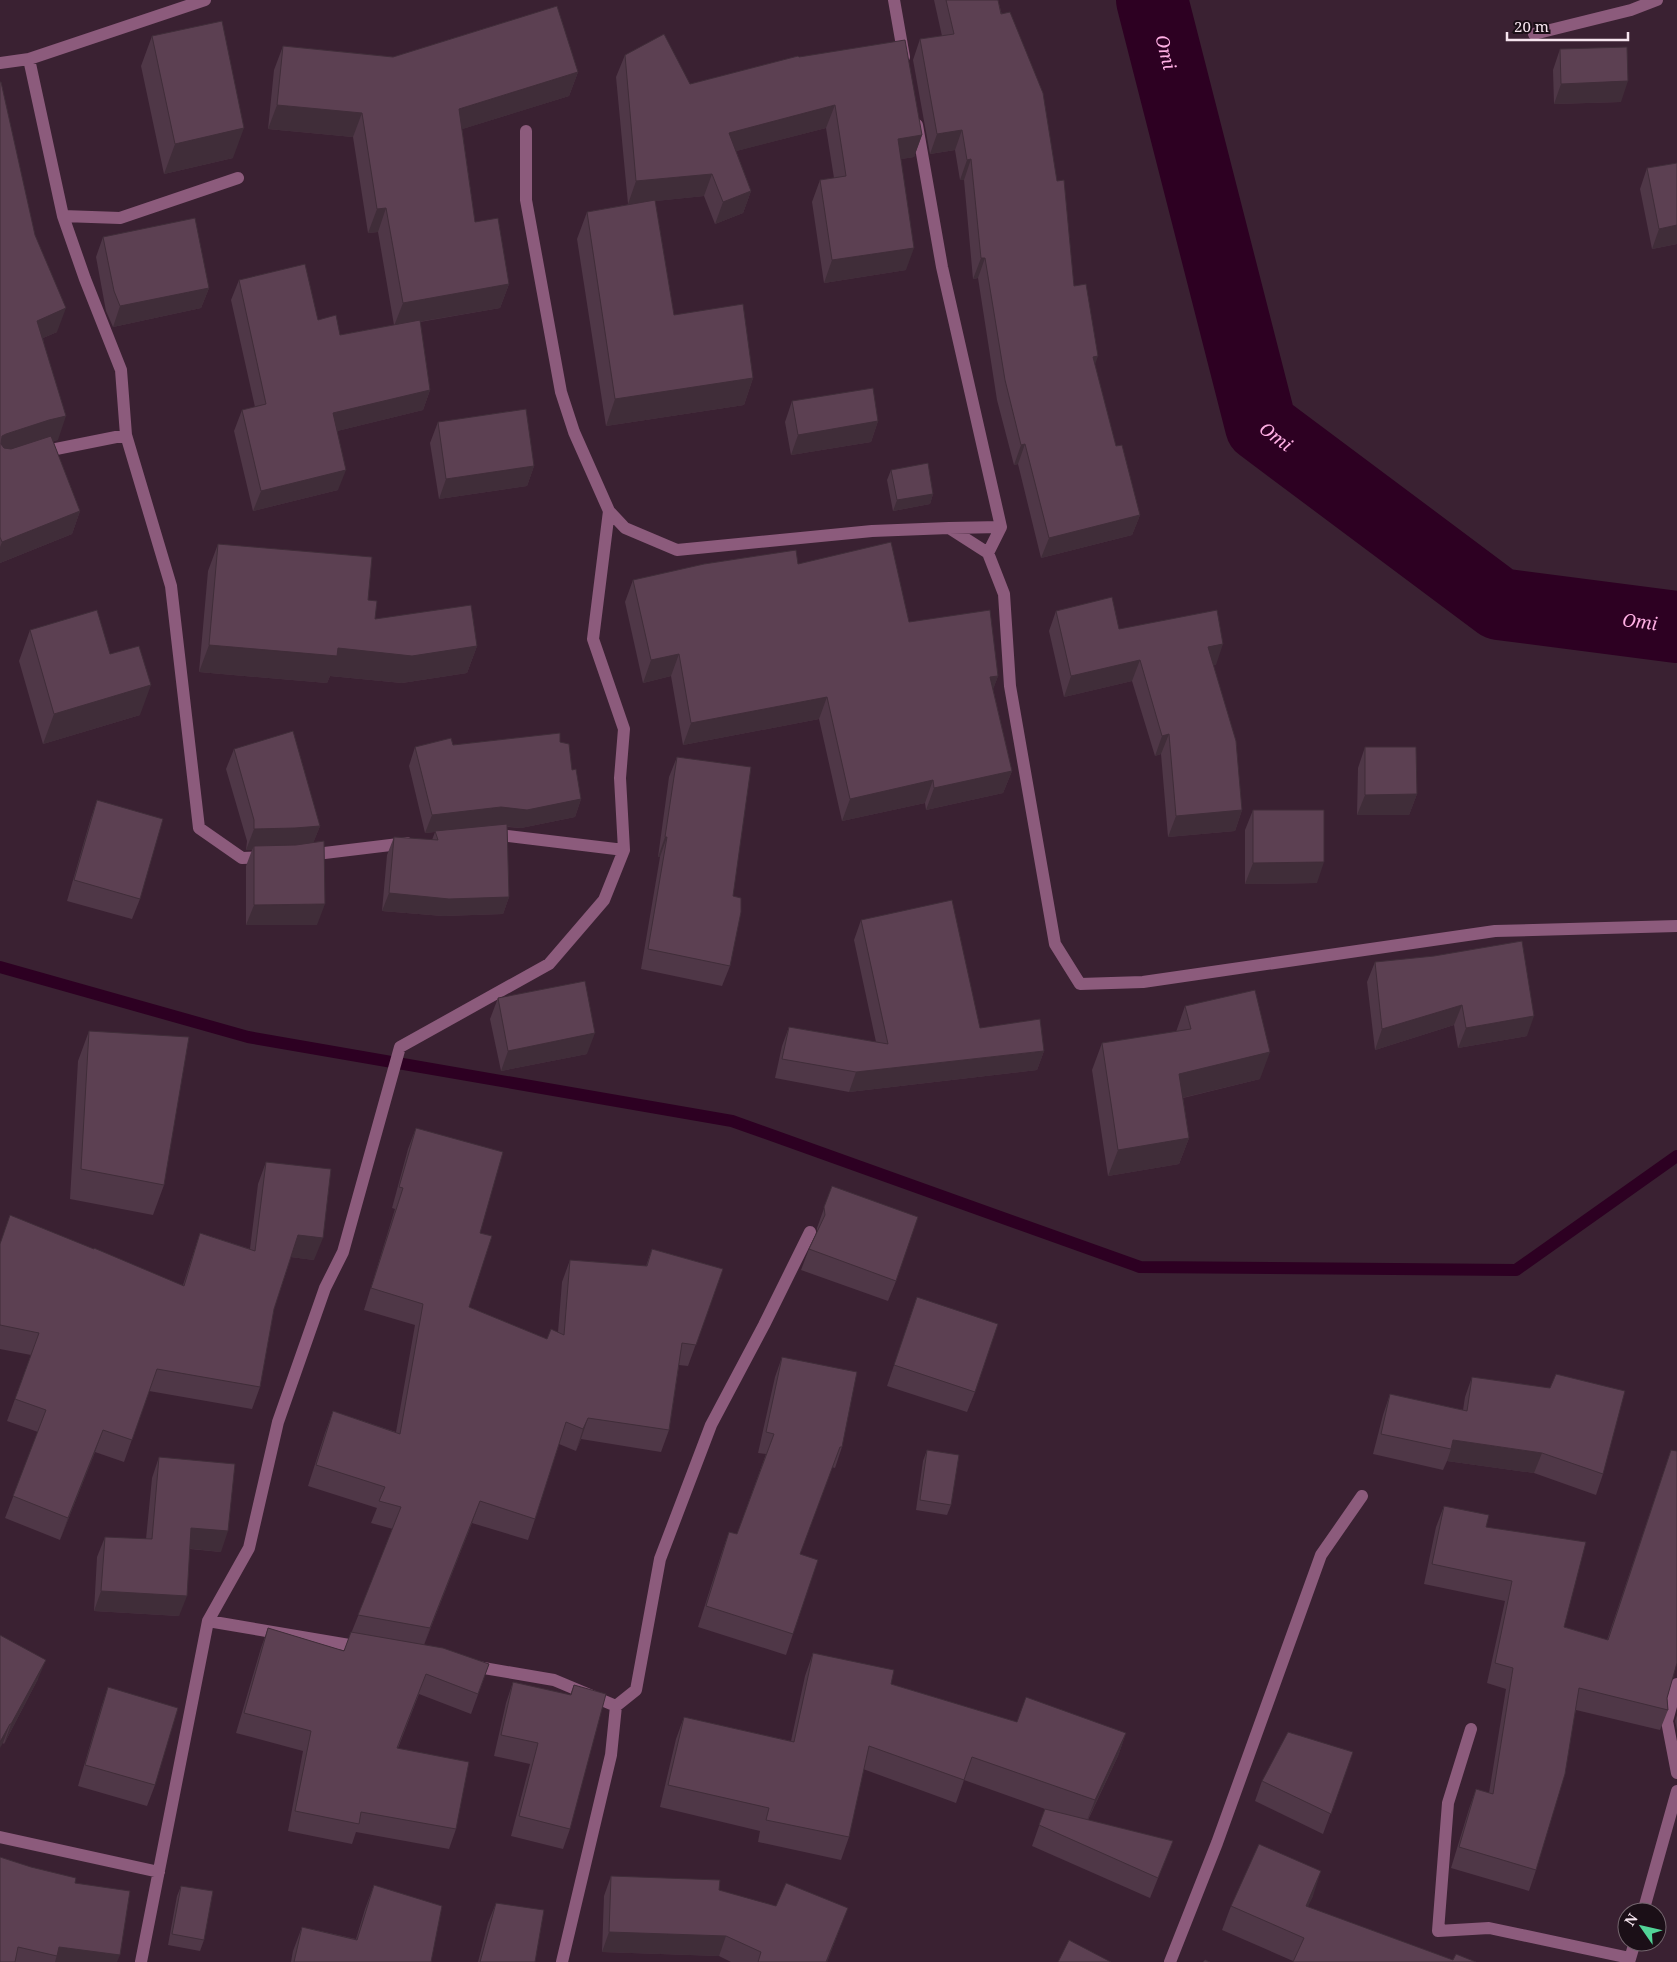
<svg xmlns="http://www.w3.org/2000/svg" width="1677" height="1962" font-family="'Noto Serif',serif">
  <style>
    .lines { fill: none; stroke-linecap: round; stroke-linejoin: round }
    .stream { stroke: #2d0022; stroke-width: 12 }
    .river { stroke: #2d0022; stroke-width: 72 }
    .minor { stroke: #8c5b7c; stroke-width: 12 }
    .wall { fill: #4f3747 }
    .shaded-wall { fill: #402d39 }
    .building { fill: #5c4052; stroke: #402d39 }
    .labels { text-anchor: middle; stroke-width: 4.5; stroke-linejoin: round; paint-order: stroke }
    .water-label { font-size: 18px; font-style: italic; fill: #ffafe4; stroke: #1b0f17 }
  </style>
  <rect width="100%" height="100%" fill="#3a2132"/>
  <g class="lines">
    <path class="stream" d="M0,967L248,1037L732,1121L1140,1267L1516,1270L1677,1156"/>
    <path class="river" id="s1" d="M1152,0L1261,426L1499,604L1677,627"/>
    <path class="minor" d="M894,0L904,57
      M1534,34L1631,10L1657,0
      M29,59L63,216L85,279L121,370L126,435L171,586L199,828L242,858L265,857
      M0,63L29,59L205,0
      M917,125L942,267L1001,527L988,553
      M63,216L120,218L238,178
      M41,452L126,435
      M609,511L625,528L677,550L872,531L949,528L988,553L1004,594L1010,686L1055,944L1080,984L1143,982L1495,931L1677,926
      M949,528L1001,527
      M491,834L624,850
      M308,855L407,843
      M208,1621L361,1647
      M472,1666L554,1680L616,1706
      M1677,1684L1667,1721L1677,1773
      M1471,1729L1448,1803L1438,1931L1489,1928L1630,1958
      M0,1837L159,1872
      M1643,1912L1677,1791
      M141,1962L208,1621L249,1548L278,1422L325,1288L343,1252L400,1047L549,964L604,900L624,850L620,778L624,729L593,639L609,511L574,432L561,392L526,200V131
      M562,1962L611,1755L616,1706L636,1690L660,1559L711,1425L764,1325L810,1232
      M1170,1962L1217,1843L1321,1555L1362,1496
      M1629,1962L1635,1942"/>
  </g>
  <path class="wall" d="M934,0H998L1116,446L1140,515L1132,535L1041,558L1018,464L1014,465L997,400L978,278L973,279L964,180H960L955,150L930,154L913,60L920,39L942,36Z
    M152,36L233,158L164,174L141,66Z
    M283,46L393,57L578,72L569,96L462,129L475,222L509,284L500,308L420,322L430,390L423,410L337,431L338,490L253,511L234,431L242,410L255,407L231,300L239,280L318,320L340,335L394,325L378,232L368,233L353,137L268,129L274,70Z
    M1560,49L1621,102L1554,104L1553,70Z
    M625,55L690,84L799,57L922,135L914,157L901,159L906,270L824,283L812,202L820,180L834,178L826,128L736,151L751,191L743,213L715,224L704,196L655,201L674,315L753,378L744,405L606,426L577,239L587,212L642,202L628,204L616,77Z
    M0,82L57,332L43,338L58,440L53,441L80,511L72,534L0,563Z
    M1677,163V244L1652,249L1640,189L1647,168Z
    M103,237L209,288L201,308L113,327L106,311L96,257Z
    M792,401L878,421L871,442L791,455L785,422Z
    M438,422L534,466L527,486L439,499L430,443Z
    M891,470L933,494L930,504L893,511L887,480Z
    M218,544L368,600L375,619L477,646L467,673L402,683L330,676L327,683L199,672L208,571Z
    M798,564L909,622L998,676L993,689L1012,771L1003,793L926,810L925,803L842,821L819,719L683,745L671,676L643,683L625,602L633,580Z
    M1056,611L1119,629L1216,665H1213L1242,810L1235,831L1168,837L1161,754L1155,756L1132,681L1064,697L1049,631Z
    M30,630L110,654L140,715L43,744L19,661Z
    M560,742L572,770L581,799L575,817L521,828L507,827L509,897L503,914L443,916L382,911L387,855L394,837L432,840L435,832L425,833L409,766L415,747L453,745Z
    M1365,747L1417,794L1409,815H1357L1358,768Z
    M234,749L320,826L313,843L317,925H246V866L252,850H246L247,841L226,769Z
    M677,757L733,896L730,966L722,986L641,969L660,857H658L669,777Z
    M97,800L140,899L132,919L67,901L90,821Z
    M1253,810L1317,883L1245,884V830Z
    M861,920L980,1028L1044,1051L1037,1070L849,1092L775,1078L782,1046L789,1027L876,1042L854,940Z
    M1375,962L1527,1036L1458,1048L1454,1025L1375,1050L1367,982Z
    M498,998L587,1054L501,1071L490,1019Z
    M1185,1006L1260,1079L1183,1098L1189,1138L1179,1164L1108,1176L1092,1070L1102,1043L1176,1032Z
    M89,1031L164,1185L153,1215L70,1199L78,1061Z
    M416,1128L480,1233L469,1307L547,1339L558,1332L562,1282L570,1260L646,1266L652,1249L723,1269L688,1366L679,1365L669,1430L661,1452L581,1439L576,1451L559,1444L535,1519L528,1540L472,1523L424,1645L489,1664L471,1714L419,1694L398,1748L456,1829L449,1849L356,1832L352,1844L288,1831L303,1751L236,1733L261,1648L268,1628L344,1651L393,1529L371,1523L377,1508L308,1486L325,1433L333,1411L396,1432L415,1325L364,1310L395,1209L392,1208L408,1149Z
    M266,1162L314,1260L291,1257L274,1309L260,1387L252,1409L149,1391L124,1462L95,1452L60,1540L5,1518L38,1432L7,1421L31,1355L0,1349V1244L183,1285L200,1233L250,1249L258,1184Z
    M832,1186L896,1281L888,1301L801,1270L809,1249L817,1232V1228Z
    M917,1297L975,1392L967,1412L887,1386Z
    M782,1357L842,1447L835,1468L832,1467L800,1554L793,1634L786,1655L698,1627L722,1552L729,1532L737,1534L766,1454L758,1453L775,1377Z
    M1472,1377L1603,1474L1596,1495L1534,1473L1447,1461L1443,1470L1373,1454L1383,1415L1390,1394L1463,1410L1465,1397Z
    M927,1450L951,1505L947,1515L916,1510L923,1461Z
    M1671,1450L1667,1698L1668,1710L1660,1730L1576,1710L1536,1870L1529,1891L1451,1868L1469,1809L1476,1789L1489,1793L1506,1689L1487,1683L1505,1601L1424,1584L1436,1527L1444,1506L1486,1527L1564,1627L1607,1640Z
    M159,1457L221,1552L190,1549L179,1616L94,1611L97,1557L105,1537L146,1539L152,1478Z
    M0,1635L38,1679L4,1744L3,1743Z
    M813,1653L891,1684L1017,1722L1126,1733L1118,1756L1088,1820L1173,1841L1150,1898L1032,1846L1045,1809L964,1780L956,1803L863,1769L849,1837L841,1860L758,1842L760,1831L660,1807L676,1739L684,1717L791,1741L805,1676Z
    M513,1682L570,1695L574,1685L570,1829L563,1849L511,1836L530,1764L494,1756L506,1703Z
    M108,1687L155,1785L147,1806L78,1786L101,1708Z
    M1677,1715V1730L1675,1721Z
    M1353,1752L1323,1834L1255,1801L1262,1781Z
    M611,1876L719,1890L840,1928L827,1962H731L719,1956L602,1952L604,1896Z
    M75,1883L117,1962H0Z
    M374,1885L431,1962H291L293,1951L302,1927L356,1939L365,1909Z
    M181,1886L204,1940L200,1951L168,1945L177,1896Z
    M1313,1896L1307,1907L1453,1960L1293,1961L1222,1930L1231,1906Z
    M496,1903L535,1962H478L488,1923Z"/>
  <path class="shaded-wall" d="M578,72L569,96L450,133L459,109Z
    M1628,81L1621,102L1554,104L1561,84Z
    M277,105L362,113L353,137L268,129Z
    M835,105L826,128L721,155L729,133Z
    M244,128L233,158L164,174L175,144Z
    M962,130L955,150L930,154L937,134Z
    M922,135L914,157L890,161L898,139Z
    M971,159L964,180H960L967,160Z
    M712,174L704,196L628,204L636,181Z
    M751,191L743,213L715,224L723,202Z
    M386,208L378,232L368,233L377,209Z
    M1677,225V244L1652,249L1659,229Z
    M914,248L906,270L824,283L832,260Z
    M981,258H985L978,278L973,279Z
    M509,284L500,308L394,326L403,303Z
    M209,288L201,308L113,327L120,306Z
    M66,308L57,332L29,344L37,321Z
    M1098,356L1091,377L1093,357Z
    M753,378L744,405L606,426L615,399Z
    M430,390L423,410L325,434L333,413Z
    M66,416L58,440L41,443L0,456V443L2,436L6,434L49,420Z
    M878,421L871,442L791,455L798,435Z
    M1025,444L1018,464L1014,465L1021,445Z
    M534,466L527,486L439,499L446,479Z
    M346,470L338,490L253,511L261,491Z
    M933,494L930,504L893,511L897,500Z
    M80,511L72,534L0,563V547L2,542Z
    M1140,515L1132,535L1041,558L1049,538Z
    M1223,644L1216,665L1200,668L1208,647Z
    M209,645L338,648L477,646L467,673L402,683L330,676L327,683L199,672Z
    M679,654L671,676L643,683L651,660Z
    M1140,660L1132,681L1064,697L1071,676Z
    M998,676L990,698V677Z
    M151,685L140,715L43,744L54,714Z
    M827,697L819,719L683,745L691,723Z
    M1169,734L1161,754L1155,756L1162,736Z
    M1012,771L1003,793L926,810L934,788Z
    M933,780L925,803L842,821L850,799Z
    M1417,794L1409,815H1357L1365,795Z
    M581,799L575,817L521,828L494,825L425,833L432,815L501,807Z
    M1242,810L1235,831L1168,837L1176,816Z
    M320,826L312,846H254L252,850H246L254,829Z
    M665,837H667L660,857H658Z
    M1324,862L1317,883L1245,884L1253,863Z
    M389,893L509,897L503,914L443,916L382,911Z
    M325,904L317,925H246L254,905Z
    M1462,1005L1454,1025L1375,1050L1382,1029Z
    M1534,1016L1527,1036L1458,1048L1466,1028Z
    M595,1033L587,1054L501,1071L508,1051Z
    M1044,1051L1037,1070L849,1092L856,1072Z
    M1270,1052L1260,1079L1169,1101L1179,1074Z
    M1189,1138L1179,1164L1108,1176L1118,1150Z
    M298,1235L323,1238L314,1260L290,1257Z
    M588,1418L581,1439L576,1451L583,1429Z
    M103,1430L95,1452L60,1540L68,1518Z
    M1453,1440L1542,1453L1534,1473L1447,1461L1451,1449Z
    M480,1501L472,1523L422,1649L430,1628Z
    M191,1528L228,1531L221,1552L184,1548Z
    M101,1591L187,1596L179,1616L94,1611Z
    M46,1660L38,1679L4,1744L11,1724Z
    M10,1724L3,1743L0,1748V1742Z
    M1126,1733L1118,1756L1086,1823L1095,1800Z
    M1321,1871L1313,1896L1297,1931L1306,1906Z
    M848,1908L840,1928L827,1962H826Z
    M609,1932L726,1936L719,1956L602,1952Z
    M59,1947L120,1955L117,1962H55Z"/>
  <path class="building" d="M946,0H998L1001,14L1010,12L1043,93L1057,181L1064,180L1074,286L1086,284L1098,356L1093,357L1116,446L1122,445L1140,515L1049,538L1025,444L1021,445L1005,380L985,258H981L971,159L967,160L962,130L937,134L920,39L954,34Z
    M557,6L578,72L459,109L475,222L498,218L509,284L403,303L386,208L377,209L362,113L277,105L283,46L393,57Z
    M222,21L244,128L175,144L152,36Z
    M664,34L690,84L798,56L799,57L905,40L922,135L898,139L914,248L832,260L820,180L846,176L835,105L729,133L751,191L723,202L712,174L636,181L625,55Z
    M1627,47L1628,81L1561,84L1560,49Z
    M0,82H1L35,235L66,308L37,321L66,416L49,420L6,434L2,436L1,444L4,448L11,449L51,436L80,511L2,542L0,537Z
    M1677,163V225L1659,229L1647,168Z
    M655,200L674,315L743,304L753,378L615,399L587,212Z
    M195,218L209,288L120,306L114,291L103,237Z
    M305,264L318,320L336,315L340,335L420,320L430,390L333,413L346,470L261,491L242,410L266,404L239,280Z
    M873,388L878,421L798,435L792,401Z
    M526,409L534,466L446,479L438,422Z
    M928,463L933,494L897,500L891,470Z
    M891,542L909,622L990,610L998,676L990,677L1012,771L934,788L933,780L850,799L827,697L691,723L679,654L651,660L633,580L704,564L796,550L798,564Z
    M218,544L372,557L368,600L377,601L375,619L471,605L477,646L412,656L338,648L337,656L209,645Z
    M1112,597L1119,629L1217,610L1223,644L1208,647L1236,741L1242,810L1176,816L1169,734L1162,736L1140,660L1071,676L1056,611Z
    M97,610L110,654L139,646L151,685L54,714L30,630Z
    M293,731L320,826L295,828L254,829V820L234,749Z
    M560,733V742L569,744L572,770L576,769L581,799L527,810L501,807L432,815L415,747L451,738L453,745Z
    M1365,747H1416L1417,794L1365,795Z
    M677,757L751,767L733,896L741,898V912L730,966L648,949L667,837H665Z
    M97,800L163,819L140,899L74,880Z
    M1253,810H1324V862L1253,863Z
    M507,824L509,897L449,899L389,893L394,837L438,840L435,831Z
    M324,841L325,904L254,905V846L296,845Z
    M952,900L980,1028L1040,1019L1044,1051L856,1072L782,1059L789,1027L888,1044L861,920Z
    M1522,941L1534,1016L1466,1028L1462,1005L1382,1029L1375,962L1434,956Z
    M585,981L595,1033L508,1051L498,998Z
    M1255,990L1270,1052L1179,1074L1189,1138L1118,1150L1102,1043L1191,1029L1185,1006Z
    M89,1031L189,1037L164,1185L81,1169Z
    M416,1128L503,1152L480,1233L492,1236L469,1307L547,1339L551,1329L564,1335L570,1260L647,1266L652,1249L723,1269L696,1345L682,1343L669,1430L588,1418L583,1429L566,1422L535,1519L480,1501L430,1628L358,1615L401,1507L379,1501L385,1487L316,1465L333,1411L400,1434L423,1304L371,1288L403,1188L399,1187Z
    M266,1162L331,1169L323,1238L298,1235L274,1309L260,1387L157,1369L132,1440L103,1430L68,1518L13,1496L46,1410L15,1399L39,1333L0,1325V1244L10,1215L94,1249V1248L184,1286L200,1233L255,1251Z
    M832,1186L918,1217L896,1281L809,1249L825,1215L824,1207Z
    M917,1297L998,1324L975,1392L894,1365Z
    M782,1357L857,1372L842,1447H840L800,1554L818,1560L793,1634L706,1606L729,1532L737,1534L774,1434L766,1432Z
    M1556,1374L1625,1391L1603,1474L1542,1453L1453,1440L1451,1449L1381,1434L1390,1394L1467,1411L1472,1377L1550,1388Z
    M927,1450L959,1455L951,1505L920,1500Z
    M1671,1450L1677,1451V1663L1667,1698L1668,1710L1579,1688L1565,1774L1536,1870L1459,1847L1476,1789L1493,1794L1513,1668L1495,1663L1512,1581L1432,1564L1444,1506L1489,1515L1486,1527L1586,1542L1564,1627L1608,1640Z
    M159,1457L235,1464L228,1531L191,1528L187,1596L101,1591L105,1537L152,1539Z
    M268,1628L344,1651L351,1632L443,1648L489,1664L478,1694L426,1674L397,1748L469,1762L456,1829L361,1812L359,1824L295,1811L311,1731L244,1713Z
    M0,1635L46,1660L11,1724H10L0,1742Z
    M813,1653L894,1670L891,1684L1017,1722L1026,1697L1126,1733L1095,1800L972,1757L964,1780L869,1746L849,1837L766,1820L769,1808L668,1785L684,1717L794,1742Z
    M513,1682L571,1695L574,1685L606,1694L570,1829L519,1816L538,1743L501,1735Z
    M108,1687L178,1708L155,1785L85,1765Z
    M1288,1732L1353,1752L1331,1814L1262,1781Z
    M1045,1809L1173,1841L1158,1878L1039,1825Z
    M1259,1844L1321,1871L1306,1906L1453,1960L1456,1954L1476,1962H1293L1304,1938L1231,1906Z
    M0,1857L31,1867L76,1878L75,1883L130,1891L120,1955L59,1947L57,1956L18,1947L15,1962H0Z
    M611,1876L720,1880L719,1890L776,1906L786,1883L848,1908L826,1962H758L761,1952L726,1936L609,1932Z
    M374,1885L442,1906L431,1962H294L302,1927L357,1940Z
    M181,1886L213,1891L204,1940L172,1934Z
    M496,1903L544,1910L535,1962H480Z
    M1069,1940L1111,1962H1058Z
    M1205,1960L1210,1962H1203Z"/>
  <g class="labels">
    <g class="water-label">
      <text dy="6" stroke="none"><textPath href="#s1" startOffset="54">Omi</textPath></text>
      <text dy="6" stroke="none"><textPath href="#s1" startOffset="458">Omi</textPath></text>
      <text dy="6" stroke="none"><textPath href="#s1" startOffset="879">Omi</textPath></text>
    </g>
  </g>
  <g transform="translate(1642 1927) rotate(304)"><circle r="24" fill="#1b0f17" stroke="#73656d"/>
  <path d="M0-4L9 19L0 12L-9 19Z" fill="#52d397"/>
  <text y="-8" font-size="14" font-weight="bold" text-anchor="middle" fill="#f6e5ef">N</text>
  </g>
  <path d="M1507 32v8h121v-8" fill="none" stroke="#f6e5ef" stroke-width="2.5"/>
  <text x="1514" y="32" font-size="15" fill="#f6e5ef" stroke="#1b0f17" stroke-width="4" paint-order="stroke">20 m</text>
</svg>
